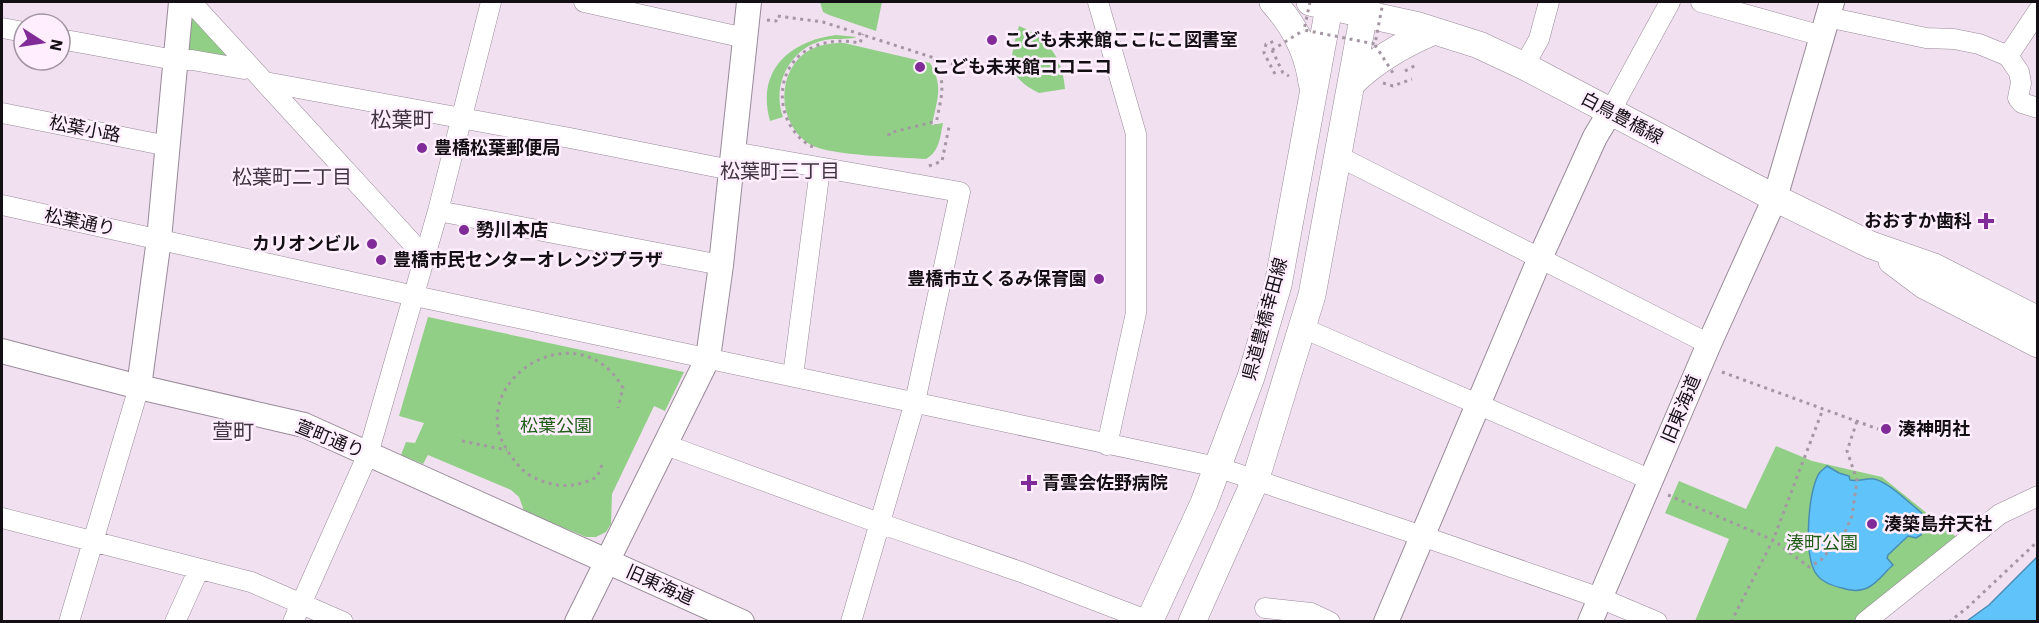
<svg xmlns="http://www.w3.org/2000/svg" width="2039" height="623" font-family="'IBM Plex Sans','Noto Sans JP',sans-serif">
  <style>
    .green { fill: #91cf87 }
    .water { fill: #60c3f9; stroke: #498db4; stroke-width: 1.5 }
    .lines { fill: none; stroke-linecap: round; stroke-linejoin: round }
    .minor-casing { stroke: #998a99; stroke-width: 21 }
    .tertiary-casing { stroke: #998a99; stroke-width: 26 }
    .secondary-casing { stroke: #998a99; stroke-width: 28 }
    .path { stroke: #a497a3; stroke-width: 3; stroke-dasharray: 3 4.5; stroke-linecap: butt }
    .minor { stroke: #fff; stroke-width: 20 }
    .tertiary { stroke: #fff; stroke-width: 24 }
    .secondary { stroke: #fff; stroke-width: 27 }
    .path-bridge { stroke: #a497a3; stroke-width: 3; stroke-dasharray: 3 4.5; stroke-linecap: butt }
    .poi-dot { fill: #812b99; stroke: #feeefe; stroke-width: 2 }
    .labels { text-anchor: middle; stroke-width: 5; stroke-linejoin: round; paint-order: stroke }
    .poi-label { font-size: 18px; font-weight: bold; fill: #140f14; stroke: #feeefe; text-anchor: start }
    .street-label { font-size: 18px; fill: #140f14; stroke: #feeefe }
    .park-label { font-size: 18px; fill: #1f5c15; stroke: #feeefe }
    .neighbourhood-label { font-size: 20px; fill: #403440; stroke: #feeefe }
    .quarter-label { font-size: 21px; fill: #403440; stroke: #feeefe }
  </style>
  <rect width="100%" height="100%" fill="#f1e0f0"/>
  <path class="green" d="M820,2H882L876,31L829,15L823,12Z
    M195,17L234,62L190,52L187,49L190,19Z
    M1019,26C1048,38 1063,58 1065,89L1039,93C1004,76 1010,58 1019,26Z
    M836,35L857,37C848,40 835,38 825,40C791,47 771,84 783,117L770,121C756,71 789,41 836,35Z
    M844,43L930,63C944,87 937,99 932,125L943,123C940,137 940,151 926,159C899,157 833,156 811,145C777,125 775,72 808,51C819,44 832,43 844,43Z
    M428,317L684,372L665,411L654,406L612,494L611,524L606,532L596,537H586L524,511L519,497L511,490L428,455L423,464L401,455L406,442L415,443L424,423L399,416Z
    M1776,446L1812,461L1882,477L1960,540L1856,621H1695L1729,539L1665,513L1679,481L1746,509Z"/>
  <path class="water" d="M1827,466L1839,473L1849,476L1850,480C1858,482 1865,478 1874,479C1889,482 1910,504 1923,514L1925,520L1921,535L1916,538L1908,536L1888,555L1887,558L1893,565C1885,572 1878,582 1869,587C1860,592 1851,591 1842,588C1833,586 1820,581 1815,572C1804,552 1808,496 1818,475C1820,471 1824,469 1827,466Z
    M2037,557V621H1967L1989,605Z"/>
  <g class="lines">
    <g class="minor-casing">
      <path id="minor" d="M191,2L425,257
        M584,2L745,38
        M1098,2L1136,134V313L1107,445
        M1701,2L1822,36
        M1827,17L1926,38L1954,39L1979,44L2001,53L2008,56L2019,72L2021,83L2018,98L2022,103L2038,108
        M2,28L24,32
        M60,39L175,60H192L244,69L249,65
        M2008,56L2038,11
        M1524,66L1539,39L1549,2
        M265,82L570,138L731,170
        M1610,112L1670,2
        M2,113L168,146
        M733,152L960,192L915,402L851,622
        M1338,156L1709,344
        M2,205L415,296L1217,467L1422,536L1600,598L1657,622
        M438,211L721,265
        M1303,328L1651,480
        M793,376L820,169
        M666,445L879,523L1021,572L1149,621
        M2,518L251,582L343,622
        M1265,608L1311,613L1330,622
        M69,622L139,387
        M175,622L199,569
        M293,622L368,454L438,211L491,2
        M1865,622L2000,514L2038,496"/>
    </g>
    <g class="tertiary-casing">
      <path id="tertiary" d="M2,351L139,387L304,425L742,622
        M139,387L159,239L181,2
        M577,622L708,358L721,265L749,2
        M1386,622L1540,258L1595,137L1610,112
        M1590,622L1709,344L1775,198L1832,2"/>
    </g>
    <g class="secondary-casing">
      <path id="secondary" d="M1273,2C1293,24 1308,52 1312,83
        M1310,2L1419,26L1479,45L1524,66L1775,198L1871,245L1934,267L2038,320
        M1352,83C1376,59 1403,44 1434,31
        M1892,261L1924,285L2038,344
        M1149,622L1204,503L1251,377L1278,285L1330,2
        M1192,622L1255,481L1312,295L1366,2"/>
    </g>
    <path class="path" d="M767,20L776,21L777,16L823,22L953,64
      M1272,50L1283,73L1289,76
      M934,59C948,85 940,99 936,125
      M1405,71L1418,64
      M1275,74L1264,53L1266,44L1275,41
      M1383,83L1393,86L1412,79
      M889,136V133L937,121
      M813,147C780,131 771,82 799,56C816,41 839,39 860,43L863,34
      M929,166L942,161L949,127
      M1722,372L1878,429
      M462,441L507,450
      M602,465L597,477C574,489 553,488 531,476C521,470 516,463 509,453C460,384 577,307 623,388L618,408
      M1668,495L1773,540L1809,567L1821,560L1832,547L1846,530L1852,516L1857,480L1847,451L1857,421
      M1731,622L1773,540L1823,409
      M1949,622L1968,607L2038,541"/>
    <use href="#minor" class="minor"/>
    <use href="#tertiary" class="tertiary"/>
    <use href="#secondary" class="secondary"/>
    <path class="path-bridge" d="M1310,2L1304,30L1375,44L1383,2
      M1375,45L1395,76
      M1272,50L1304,30"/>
  </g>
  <g class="poi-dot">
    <circle cx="992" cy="40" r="6"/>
    <circle cx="920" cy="67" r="6"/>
    <circle cx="422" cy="148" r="6"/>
    <path d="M1983 212h6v6h6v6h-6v6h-6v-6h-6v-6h6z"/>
    <circle cx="464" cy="230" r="6"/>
    <circle cx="372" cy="244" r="6"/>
    <circle cx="381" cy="260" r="6"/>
    <circle cx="1099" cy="279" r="6"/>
    <circle cx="1886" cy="429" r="6"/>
    <path d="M1026 474h6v6h6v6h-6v6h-6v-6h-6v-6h6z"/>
    <circle cx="1872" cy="524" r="6"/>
  </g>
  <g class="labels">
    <g class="poi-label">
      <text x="1004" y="46">こども未来館ここにこ図書室</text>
      <text x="932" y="73">こども未来館ココニコ</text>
      <text x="434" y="154">豊橋松葉郵便局</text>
      <text x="1972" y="227" text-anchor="end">おおすか歯科</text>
      <text x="476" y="236">勢川本店</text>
      <text x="360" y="250" text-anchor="end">カリオンビル</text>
      <text x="393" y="266">豊橋市民センターオレンジプラザ</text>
      <text x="1087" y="285" text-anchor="end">豊橋市立くるみ保育園</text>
      <text x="1898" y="435">湊神明社</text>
      <text x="1042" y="489">青雲会佐野病院</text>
      <text x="1884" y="530">湊築島弁天社</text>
    </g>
    <g class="street-label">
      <text transform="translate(1622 118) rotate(28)" y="6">白鳥豊橋線</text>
      <text transform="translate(85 129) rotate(11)" y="6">松葉小路</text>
      <text transform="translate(80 222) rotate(12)" y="6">松葉通り</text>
      <text transform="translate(1265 319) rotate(-75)" y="6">県道豊橋幸田線</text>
      <text transform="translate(1681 409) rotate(-67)" y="6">旧東海道</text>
      <text transform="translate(330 439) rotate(22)" y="6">萱町通り</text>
      <text transform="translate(660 585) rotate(24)" y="6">旧東海道</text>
    </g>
    <g class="park-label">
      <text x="556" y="432">松葉公園</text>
      <text x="1822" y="549">湊町公園</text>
    </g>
    <g class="neighbourhood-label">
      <text x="780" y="178">松葉町三丁目</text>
      <text x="292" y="184">松葉町二丁目</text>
    </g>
    <g class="quarter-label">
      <text x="402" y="127">松葉町</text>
      <text x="233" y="439">萱町</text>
    </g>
  </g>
  <rect width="2039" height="623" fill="none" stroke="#140f14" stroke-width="6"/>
  <g transform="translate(42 42) rotate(102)"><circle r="28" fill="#feeefe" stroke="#a095a0" stroke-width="1.5"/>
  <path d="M0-4.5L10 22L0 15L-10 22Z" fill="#812b99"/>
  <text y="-9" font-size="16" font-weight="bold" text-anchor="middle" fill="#140f14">N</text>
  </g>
</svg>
